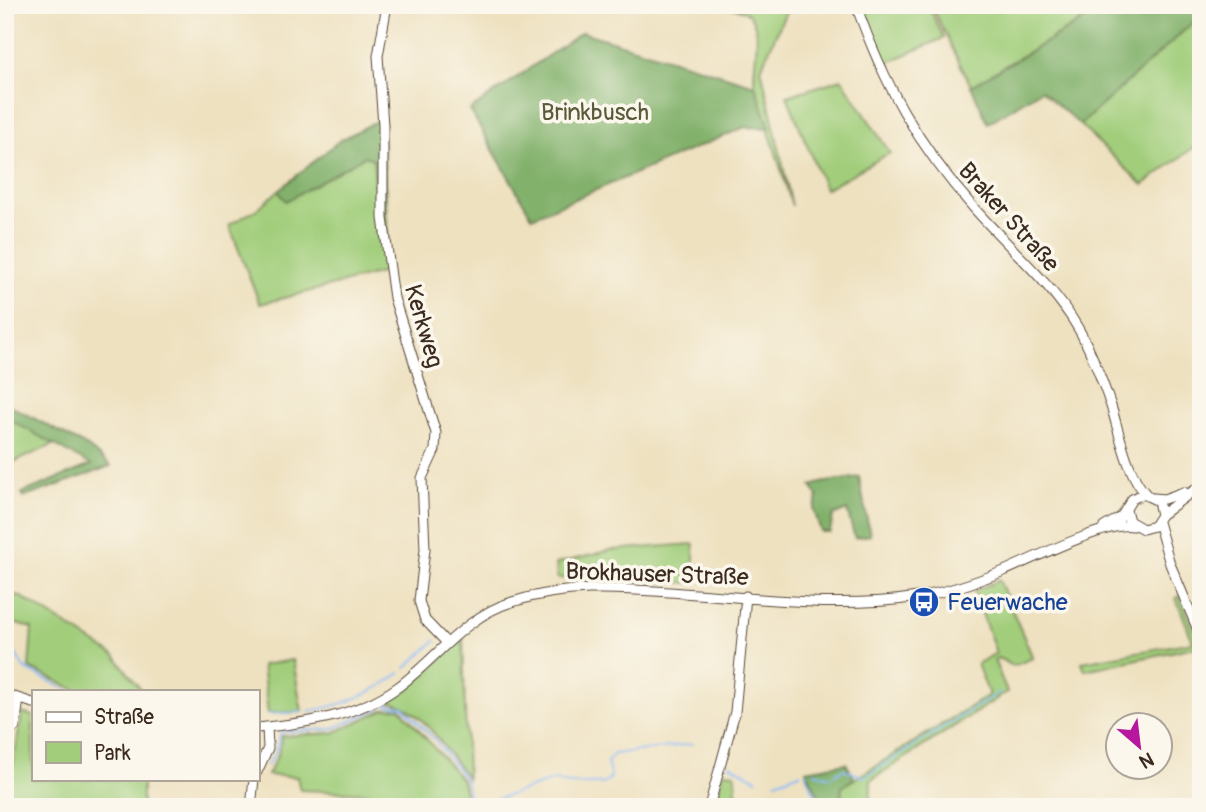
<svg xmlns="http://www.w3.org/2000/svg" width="1206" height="812" font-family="Pangolin,sans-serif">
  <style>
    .green { fill: #a2ce7b; stroke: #6e7c4c; stroke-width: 2 }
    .forest { fill: #81b16b; stroke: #5e6e44; stroke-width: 2 }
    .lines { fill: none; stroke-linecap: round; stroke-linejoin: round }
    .stream { stroke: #8bbaf6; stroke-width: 2 }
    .minor-casing { stroke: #564536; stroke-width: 11 }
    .minor { stroke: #fff; stroke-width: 9 }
    .labels { text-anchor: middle; stroke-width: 7; stroke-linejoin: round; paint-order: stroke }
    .park-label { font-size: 24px; fill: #5a5b3a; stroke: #fbf7ec }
    .street-label { font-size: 24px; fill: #3b2a1e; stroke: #fbf7ec }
    .transit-label { font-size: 24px; fill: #164399; stroke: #fbf7ec; text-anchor: start }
  </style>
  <rect width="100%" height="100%" fill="#fbf7ec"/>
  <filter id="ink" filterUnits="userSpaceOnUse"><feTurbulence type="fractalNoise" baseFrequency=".0143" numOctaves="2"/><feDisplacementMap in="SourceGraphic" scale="14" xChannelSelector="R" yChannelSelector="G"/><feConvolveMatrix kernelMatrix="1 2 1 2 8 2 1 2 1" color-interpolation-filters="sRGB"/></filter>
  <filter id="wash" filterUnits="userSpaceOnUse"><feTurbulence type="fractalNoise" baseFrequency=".00686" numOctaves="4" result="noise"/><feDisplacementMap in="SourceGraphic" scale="28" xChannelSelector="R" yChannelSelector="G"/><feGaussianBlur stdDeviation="1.57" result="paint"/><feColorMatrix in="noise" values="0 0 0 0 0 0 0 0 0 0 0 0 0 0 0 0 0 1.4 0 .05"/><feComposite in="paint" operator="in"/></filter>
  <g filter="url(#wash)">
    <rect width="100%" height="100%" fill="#eee1c0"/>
    <path class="green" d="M715,5H789L761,68L792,206C781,167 768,129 756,91C749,69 765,36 750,16C743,6 725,9 715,5Z
      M863,5H928L944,38L882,65Z
      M931,5H1070L1089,16L971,86Z
      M1201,15V142L1143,185L1080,125Z
      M842,79L890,153L825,189L787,96Z
      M365,156L374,159L379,241L383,242L385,272L260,304L229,225L257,209L278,191L286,200Z
      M5,417L55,444L5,466Z
      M694,544V583L557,578L556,564L611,550Z
      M999,580L1033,658L1013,666L998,658L994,660L1007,692L871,780L870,807H834L841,798L842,787L989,695L977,664L996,653L974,591Z
      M5,591L23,598L115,656L142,691H78L29,668L32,628L5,621Z
      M1180,596L1201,646V660L1195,647L1085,670L1082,662L1193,642L1176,598Z
      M463,638L467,778C447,753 422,706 389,702L410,688Z
      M293,660L302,712L268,713L262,665Z
      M400,708L462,780L468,807H370V793L300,790L297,777L267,775L278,755L282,736L333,733L385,709Z
      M22,713L33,716V779H142V807H5V765L13,766Z
      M724,772L735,773L737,807H713Z"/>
    <path class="forest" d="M1070,5H1201V15L1080,125L1041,90L988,123L971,86L1089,17Z
      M582,32L755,85L770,128L745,127L532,217L470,110Z
      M382,118L388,242H379L373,159L365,156L286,201L278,191L340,140Z
      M5,403L88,447L111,466L23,498L22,493L91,465L5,417Z
      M859,477L870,535L855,538L847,510L833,516L830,532H821L814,510L818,497L811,486C826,480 842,481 859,477Z
      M846,763L854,778L842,787L841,798L834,807H824L806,770Z"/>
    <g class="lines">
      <path class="stream" d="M5,636L24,668L69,691
        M406,668L436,640
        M386,705L403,707L435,740L465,779L471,807
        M309,711C343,706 372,694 400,673
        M269,714L302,712
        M729,764L757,779
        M267,765L275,753L281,732L332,729L381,707
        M815,772L830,777L843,769L864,777L1000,692
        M808,773L806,775L818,801L814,807
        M776,782L800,773
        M472,807L555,780C569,787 589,783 603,784L611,778L607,762L614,754L693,744"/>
    </g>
  </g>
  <g filter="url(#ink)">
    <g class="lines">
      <g class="minor-casing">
        <path id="minor" d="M387,5L378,56L383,125V218L394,298L436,433L435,450L422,478L425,549L419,601L425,620L447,643
          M856,5C884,84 917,144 973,207C1007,246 1052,283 1078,328C1092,352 1102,380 1111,406C1119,431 1128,478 1147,495
          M1154,498L1164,499L1184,492
          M1161,515L1201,485
          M1158,522L1170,564L1201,637
          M1104,527L1121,517L1132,499L1143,494L1158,501L1161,515L1154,526L1143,529L1129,521L1126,510
          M5,694L33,703
          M5,726L15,727L19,699
          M257,728C307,723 356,717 398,687C436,659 465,616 512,602C565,585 614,588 669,592C750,597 837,610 918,597C947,592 976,582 1004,571C1030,560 1108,521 1133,526
          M257,772L268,748L267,727
          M251,807L254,779
          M709,807L735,712L746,596"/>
      </g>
      <use href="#minor" class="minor"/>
    </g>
  </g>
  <defs>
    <g id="bus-disc" transform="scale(1.575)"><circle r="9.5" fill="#1a4fb4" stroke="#fbf7ec"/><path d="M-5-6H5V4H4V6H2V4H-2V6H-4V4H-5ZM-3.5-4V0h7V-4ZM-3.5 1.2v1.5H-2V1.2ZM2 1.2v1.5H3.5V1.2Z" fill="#fff"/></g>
  </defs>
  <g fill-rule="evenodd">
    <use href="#bus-disc" x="924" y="602"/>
  </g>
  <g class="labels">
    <g class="park-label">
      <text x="595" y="120">Brinkbusch</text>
    </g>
    <g class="street-label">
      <text transform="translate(1009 217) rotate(48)" y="8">Braker Straße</text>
      <text transform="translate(424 326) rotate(74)" y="8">Kerkweg</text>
      <text transform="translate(657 574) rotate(2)" y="8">Brokhauser Straße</text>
    </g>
    <g class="transit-label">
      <text x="947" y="610">Feuerwache</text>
    </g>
  </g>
  <rect width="1206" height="812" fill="none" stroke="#fbf7ec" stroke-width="28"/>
  <rect x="32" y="690" width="228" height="91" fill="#fbf7ec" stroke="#aea59a" stroke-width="2"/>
  <rect x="46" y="712" width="35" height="10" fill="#ffffff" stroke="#aea59a" stroke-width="2"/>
  <text x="94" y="724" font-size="21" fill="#3b2a1e">Straße</text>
  <rect x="46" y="742" width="35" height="21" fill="#a2ce7b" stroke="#aea59a" stroke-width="2"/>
  <text x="94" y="760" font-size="21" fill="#3b2a1e">Park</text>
  <g transform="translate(1139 746) rotate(152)"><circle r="33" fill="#fbf7ec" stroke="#aea59a" stroke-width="2"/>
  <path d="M0-5L12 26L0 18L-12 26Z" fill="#b5179e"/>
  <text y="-10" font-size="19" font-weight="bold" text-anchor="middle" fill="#3b2a1e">N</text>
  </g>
</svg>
